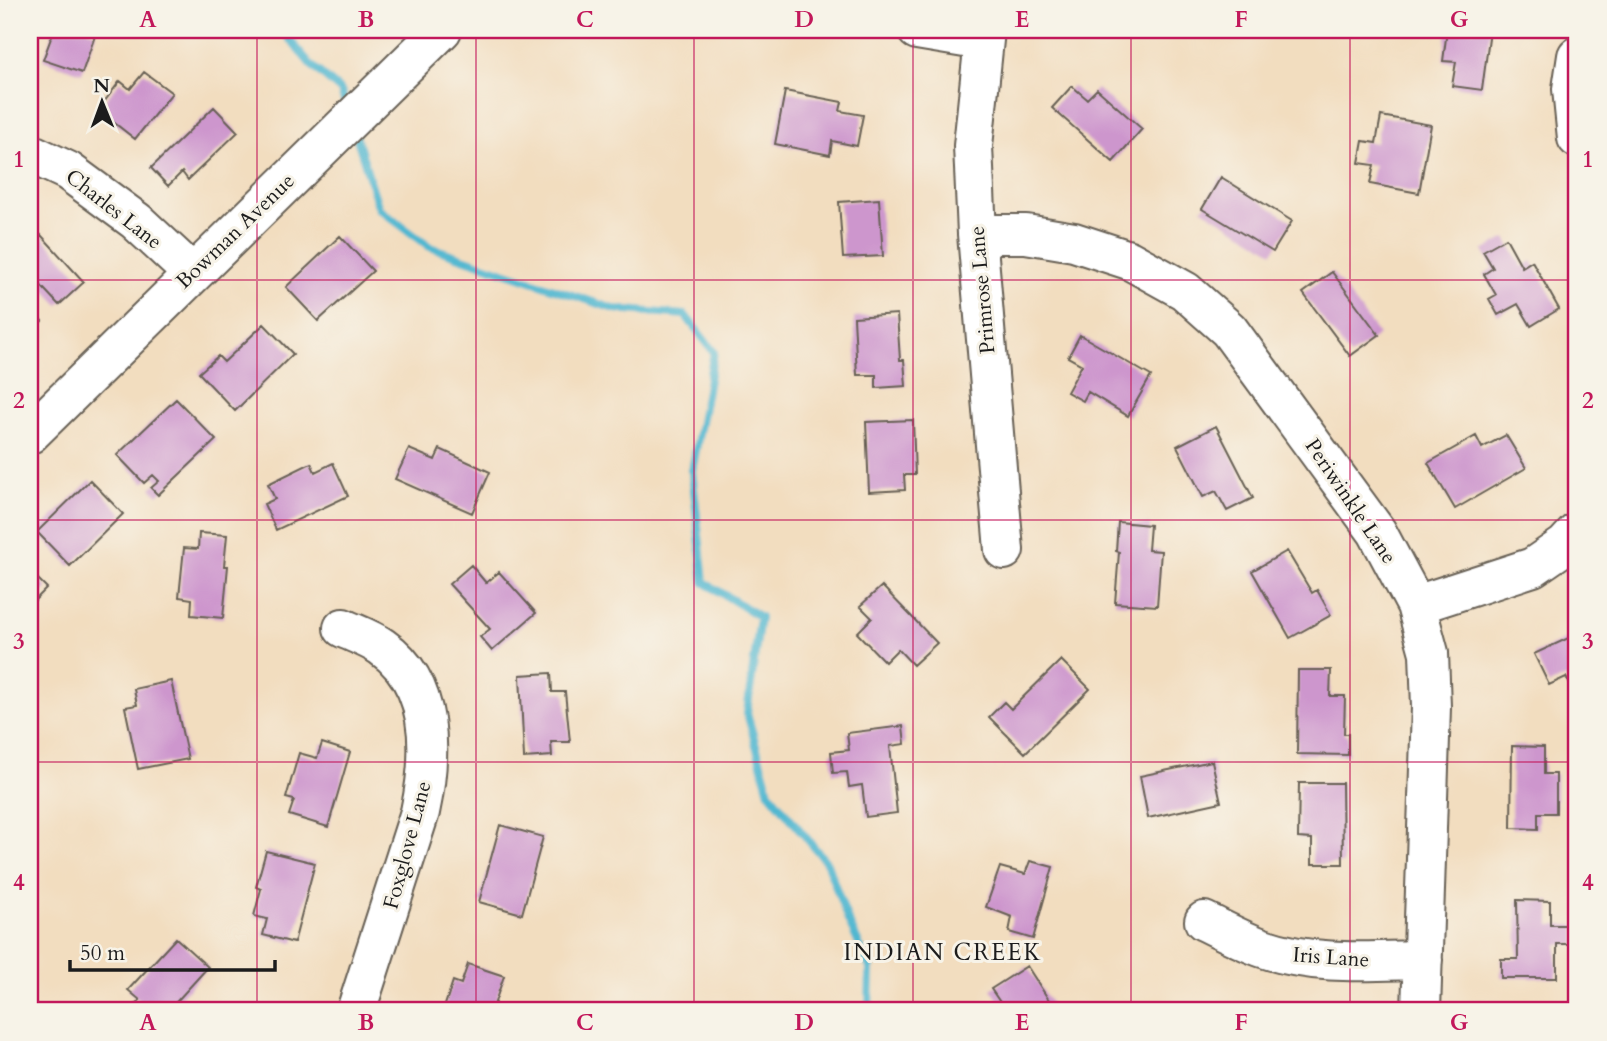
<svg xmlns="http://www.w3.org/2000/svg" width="1607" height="1041" font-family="Cardo,serif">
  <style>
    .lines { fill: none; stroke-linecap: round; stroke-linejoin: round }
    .stream { stroke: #51b7d0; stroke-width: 8 }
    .building { fill: #cd96cd }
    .minor-casing { stroke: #676055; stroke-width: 42 }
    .minor { stroke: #fff; stroke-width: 38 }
    .grid { fill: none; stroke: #c2185b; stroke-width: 2; stroke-opacity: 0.55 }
    .labels { text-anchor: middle; stroke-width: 6; stroke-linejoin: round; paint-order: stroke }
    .street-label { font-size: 21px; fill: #1c1c1c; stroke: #f7f3e8 }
    .neighbourhood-label { font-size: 23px; letter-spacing: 2px; fill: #1c1c1c; stroke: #f7f3e8 }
    .neatline { fill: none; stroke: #c2185b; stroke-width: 2.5 }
    .grid-label { font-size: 23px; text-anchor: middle; font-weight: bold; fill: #c2185b }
  </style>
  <rect width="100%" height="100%" fill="#f7f3e8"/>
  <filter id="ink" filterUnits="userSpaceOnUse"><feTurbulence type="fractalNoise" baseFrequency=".0143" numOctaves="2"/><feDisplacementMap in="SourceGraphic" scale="14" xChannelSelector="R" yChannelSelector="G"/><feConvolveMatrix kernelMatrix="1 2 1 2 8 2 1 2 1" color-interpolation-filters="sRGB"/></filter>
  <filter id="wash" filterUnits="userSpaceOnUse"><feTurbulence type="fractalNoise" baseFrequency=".00686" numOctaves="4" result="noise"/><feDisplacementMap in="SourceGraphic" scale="28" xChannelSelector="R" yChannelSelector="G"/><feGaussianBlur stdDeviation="1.57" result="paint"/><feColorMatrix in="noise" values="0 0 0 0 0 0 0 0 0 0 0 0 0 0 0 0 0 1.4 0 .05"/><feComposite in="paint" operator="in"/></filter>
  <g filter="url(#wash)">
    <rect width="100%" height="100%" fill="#f2ddbf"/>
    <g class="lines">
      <path class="stream" d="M282,30L311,65L341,91L346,107
        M355,132L379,209L430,247L614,309L685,315L714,352L692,471L704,582L760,617L747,713L769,792L827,863L847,918L870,968L869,1011"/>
    </g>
    <g id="blocks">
      <path class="building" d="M54,30H86L96,33L82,73L43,60Z
        M1447,30H1490L1482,90L1452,86L1456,62L1443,61Z
        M144,72L172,93L135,139L98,110L120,81L130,89Z
        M1072,86L1087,99L1097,89L1142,129L1113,162L1052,108Z
        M785,91L842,102L840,111L863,115L857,146L832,141L830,155L775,144Z
        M214,107L238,132L188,180L182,172L168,186L151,168Z
        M1381,116L1431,125L1419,193L1370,184L1374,165L1359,163L1363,141L1376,143Z
        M1221,177L1292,221L1273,252L1202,209Z
        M879,199L883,256L843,258L839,202Z
        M41,235L84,282L59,305L30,274V245Z
        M340,236L373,271L318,321L286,287Z
        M1506,238L1522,267L1532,261L1559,309L1531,326L1518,304L1498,315L1489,299L1496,295L1484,274L1493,268L1483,251Z
        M1332,272L1379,335L1350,356L1303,293Z
        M30,307L42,321L30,333Z
        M897,314L900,360H904L906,386L876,388V375H857L854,317Z
        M264,324L293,354L235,411L199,373L218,356L224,362Z
        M1080,335L1151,376L1128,416L1088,392L1083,401L1067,392L1082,365L1068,357Z
        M176,399L216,440L158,495L151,488L159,481L153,475L144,483L117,455Z
        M913,420L915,475H904L905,490L869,492L866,422Z
        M1216,426L1253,498L1227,511L1216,491L1203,497L1177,446Z
        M1506,435L1526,468L1455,509L1428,463L1476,436L1482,448Z
        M409,449L435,460L440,449L490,472L472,513L395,479Z
        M311,463L315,472L333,463L348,496L276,530L264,504L275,499L268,484Z
        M90,480L123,514L70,566L37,532Z
        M1118,522L1150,525L1148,550L1161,551L1157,606L1115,603L1119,552L1116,551Z
        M199,533L227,535L224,566H228L223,618L191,615L192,599L179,597L184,548L198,549Z
        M1287,551L1312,593L1317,590L1331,615L1290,638L1252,571Z
        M471,565L486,583L499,572L536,613L492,651L480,637L490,629L449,584Z
        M30,571L47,588L30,605Z
        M882,586L937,643L913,665L898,649L885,662L857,633L872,618L860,606Z
        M1577,634V686L1572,688L1566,677L1549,685L1534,654Z
        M1061,660L1090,689L1025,753L989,717L1004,702L1011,709Z
        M1298,670H1331L1330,696H1345L1344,734H1348V755L1297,754Z
        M551,673L552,692H565L570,742H551L552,756L524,758L520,675Z
        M171,681L188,759L138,769L125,707L137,705L134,689Z
        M903,726L905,744L890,746L897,813L866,817L862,785L849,787L847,772L833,773L831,752L849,750L847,733Z
        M322,743L350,752L328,827L289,815L294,800L286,798L299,753L317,758Z
        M1512,746L1544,747V774H1556V813H1538V829L1511,828Z
        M1212,761L1221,802L1148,818L1140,776Z
        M1299,783H1342L1343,864H1312V839L1298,838Z
        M500,825L543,837L522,914L479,902Z
        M266,851L315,863L294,943L263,935L267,919L254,916L261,889L256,887Z
        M1030,861L1053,867L1033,939L1009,932L1012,917L986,907L1000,867L1025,874Z
        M1517,900L1550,901V925H1576V944H1557V978H1501V959H1518Z
        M176,938L208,967L168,1011H130L140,1000L128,990Z
        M468,964L504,976L492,1011H443L453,981L461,984Z
        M1027,966L1056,1011H1006L991,989Z"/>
    </g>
  </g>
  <g filter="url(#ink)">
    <use href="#blocks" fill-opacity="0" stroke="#676055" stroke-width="2"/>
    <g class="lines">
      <g class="minor-casing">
        <path id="minor" d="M917,30L983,41
          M985,30L973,146L977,234L1004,550
          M1577,56L1572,89L1577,138
          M30,153L68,171L136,221L192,273
          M977,234H1026L1074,242L1129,260L1185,291L1229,330L1377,532L1416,605L1429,653L1431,707L1421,1011
          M30,434L442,30
          M1416,605L1533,567L1565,545L1577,532
          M343,628C356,634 371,639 382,647C435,684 432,756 420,812L356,1011
          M1204,921C1223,930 1243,941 1263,948C1314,966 1370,961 1423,960"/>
      </g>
      <use href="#minor" class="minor"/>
    </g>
  </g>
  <path class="grid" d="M257,30V1011M476,30V1011M694,30V1011M913,30V1011M1131,30V1011M1350,30V1011M30,280H1577M30,520H1577M30,762H1577"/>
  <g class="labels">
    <g class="street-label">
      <text transform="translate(114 209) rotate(38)" y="7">Charles Lane</text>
      <text transform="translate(235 231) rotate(-44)" y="7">Bowman Avenue</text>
      <text transform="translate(982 290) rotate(-95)" y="7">Primrose Lane</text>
      <text transform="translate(1351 501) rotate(56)" y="7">Periwinkle Lane</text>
      <text transform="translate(407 845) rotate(-75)" y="7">Foxglove Lane</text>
      <text transform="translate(1331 957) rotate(4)" y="7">Iris Lane</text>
    </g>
    <g class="neighbourhood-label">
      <text x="943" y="960">INDIAN CREEK</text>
    </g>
  </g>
  <rect width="1607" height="1041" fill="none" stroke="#f7f3e8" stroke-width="77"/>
  <g transform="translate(102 102) rotate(359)" stroke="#f7f3e8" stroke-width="5" paint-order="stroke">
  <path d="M0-5L12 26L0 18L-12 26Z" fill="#1c1c1c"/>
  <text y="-10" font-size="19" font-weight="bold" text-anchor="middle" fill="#1c1c1c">N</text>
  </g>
  <path d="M70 960v10h205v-10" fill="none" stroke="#1c1c1c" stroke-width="3.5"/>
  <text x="80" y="960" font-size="21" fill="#1c1c1c" stroke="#f7f3e8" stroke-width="5" paint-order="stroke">50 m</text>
  <rect x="38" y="38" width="1530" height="964" class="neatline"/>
  <g class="grid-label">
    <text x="148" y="27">A</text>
    <text x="366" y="27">B</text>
    <text x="585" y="27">C</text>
    <text x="804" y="27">D</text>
    <text x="1022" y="27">E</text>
    <text x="1241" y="27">F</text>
    <text x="1459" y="27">G</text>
    <text x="19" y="167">1</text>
    <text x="1588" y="167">1</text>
    <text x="19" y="408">2</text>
    <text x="1588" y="408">2</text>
    <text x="19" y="649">3</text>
    <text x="1588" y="649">3</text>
    <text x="19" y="890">4</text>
    <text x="1588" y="890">4</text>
    <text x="148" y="1030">A</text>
    <text x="366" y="1030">B</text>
    <text x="585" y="1030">C</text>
    <text x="804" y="1030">D</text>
    <text x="1022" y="1030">E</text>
    <text x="1241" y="1030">F</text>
    <text x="1459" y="1030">G</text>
  </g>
</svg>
